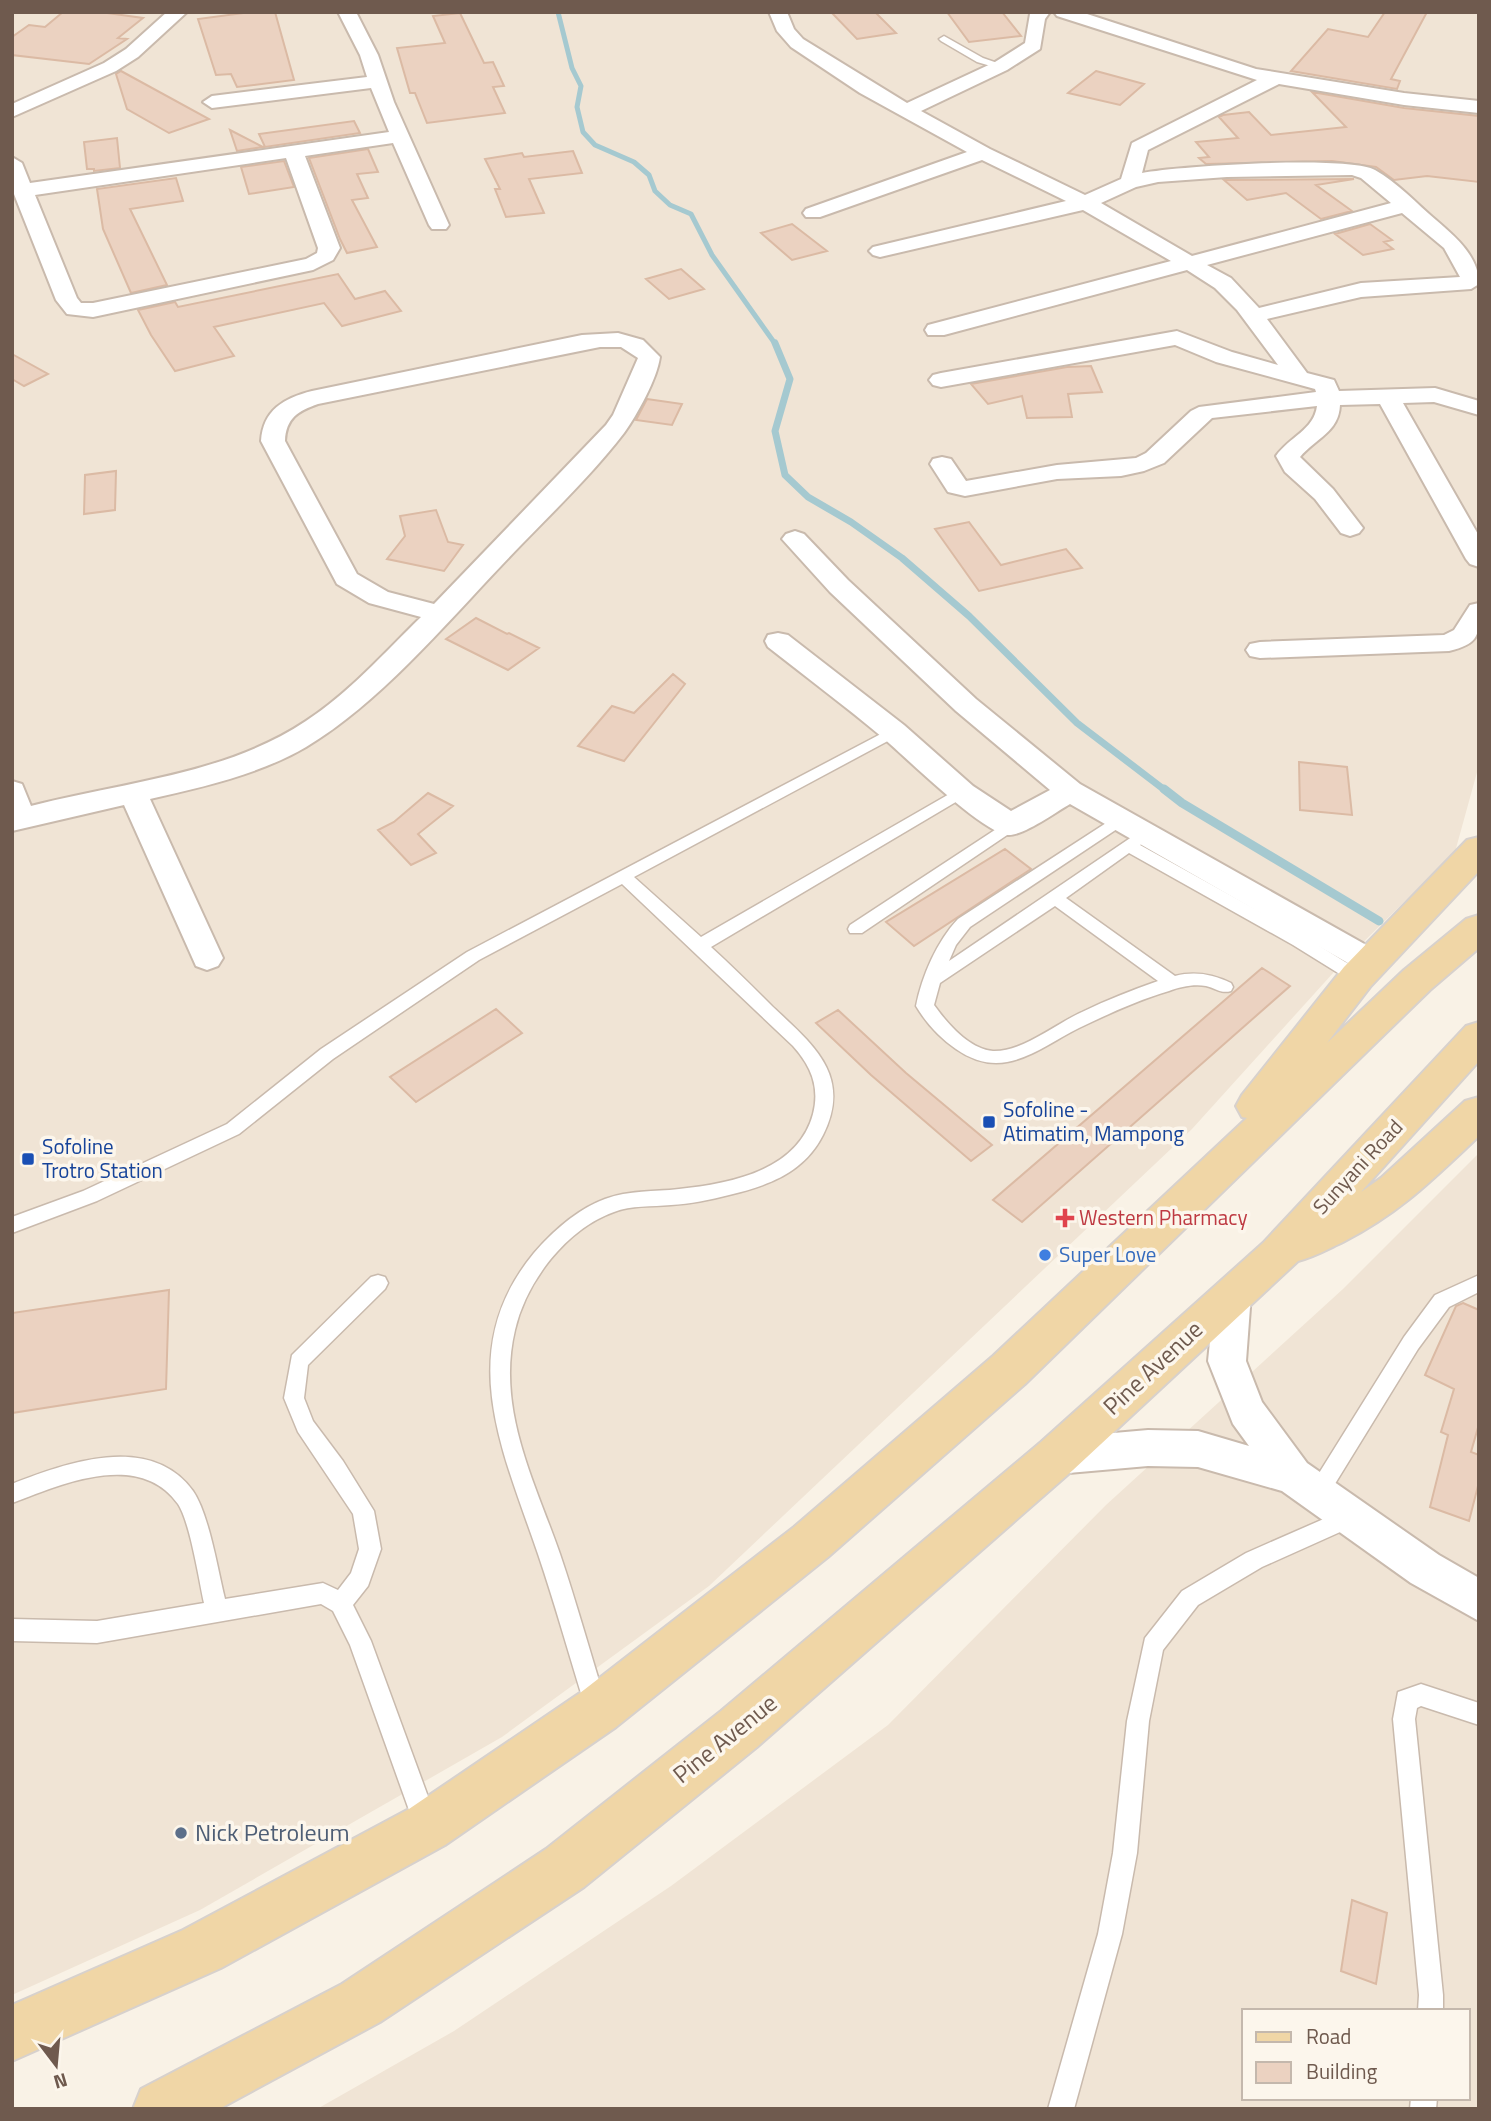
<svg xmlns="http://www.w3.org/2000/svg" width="1491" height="2121" font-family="'Titillium Web',sans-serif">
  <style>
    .residential { fill: #f0e4d5; fill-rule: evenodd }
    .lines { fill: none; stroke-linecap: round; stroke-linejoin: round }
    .stream-far2 { stroke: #a5c9d0; stroke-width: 5 }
    .stream-far1 { stroke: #a5c9d0; stroke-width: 7 }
    .stream { stroke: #a5c9d0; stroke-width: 9 }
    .building { fill: #ebd2c1; stroke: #dbbaa4; stroke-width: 2 }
    .lane-casing { stroke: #c9baad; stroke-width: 3 }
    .street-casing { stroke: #c9baad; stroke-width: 4 }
    .primary-casing { stroke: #d7d1cd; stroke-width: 4 }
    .lane { fill: #fff; fill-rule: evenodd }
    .street { fill: #fff; fill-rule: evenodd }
    .primary { fill: #f0d6a6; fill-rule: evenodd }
    .transit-dot { fill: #1a4fb4; stroke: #fcf6ec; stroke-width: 2.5 }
    .health-dot { fill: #e0444e; stroke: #fcf6ec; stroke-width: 2.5 }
    .shop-dot { fill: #3f7fe0; stroke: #fcf6ec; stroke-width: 2.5 }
    .service-dot { fill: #5c6f8a; stroke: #fcf6ec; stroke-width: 2.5 }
    .labels { text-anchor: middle; stroke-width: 7; stroke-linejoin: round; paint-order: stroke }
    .transit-label { font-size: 21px; fill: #164399; stroke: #fcf6ec; text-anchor: start }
    .street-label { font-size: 21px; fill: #6f5a4e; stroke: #fcf6ec }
    .health-label { font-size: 21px; fill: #be3a42; stroke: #fcf6ec; text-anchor: start }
    .shop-label { font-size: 21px; fill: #366cbe; stroke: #fcf6ec; text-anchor: start }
    .near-street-label { font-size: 24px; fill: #6f5a4e; stroke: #fcf6ec }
    .near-service-label { font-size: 24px; fill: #4e5e75; stroke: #fcf6ec; text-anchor: start }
  </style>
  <rect width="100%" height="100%" fill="#f9f2e6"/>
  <path class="residential" d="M12,12H1479V765L1455,852L1343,962L1192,1129L709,1586L502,1737L200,1910L12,1995Z
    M1479,1153V2109H317L454,2031L671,1886L888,1725L1106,1505L1343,1289ZM1244,2011H1468V2098H1244Z"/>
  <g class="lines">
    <path class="stream-far2" d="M558,12L572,68L581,86L577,107L583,132L595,145L634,162L649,175L655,191L670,205L691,214L712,255L776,345"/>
    <path class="stream-far1" d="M775,343L790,379L775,431L785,475L808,497L851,522L902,558L969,616L1077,723L1166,791"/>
    <path class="stream" d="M1164,789L1182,803L1379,921"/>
  </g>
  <path class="building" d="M63,12H100L143,18L118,38L127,39L89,64L12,55V37L29,25L45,27Z
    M251,12H275L294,80L237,87L231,74L216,75L198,19Z
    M831,12H875L896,33L857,39Z
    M947,12H1002L1021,36L969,42Z
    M1385,12H1427L1391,79L1400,81L1397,89L1291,71L1328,29L1368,37Z
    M460,13L484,63L493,62L504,86L493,87L505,113L427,123L415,93H410L397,48L445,43L433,16Z
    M121,71L209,119L169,133L127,109L116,74Z
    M1096,71L1144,84L1120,105L1068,93Z
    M1312,92L1404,108L1479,116V182L1427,176L1394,180L1376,167L1332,161L1206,164L1199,158L1209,157L1196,142L1238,138L1219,117L1223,115L1249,112L1271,135L1346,127Z
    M354,121L360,133L265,147L259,134Z
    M230,130L263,147L237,151Z
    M117,138L120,168L94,171V169H87L84,142Z
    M368,149L378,172L357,174L368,198L352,200L377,247L347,253L340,239L309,158Z
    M573,151L582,173L529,179L544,213L506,217L495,189H500L485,159L522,153L524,157Z
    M284,161L294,187L249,194L241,167Z
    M176,178L183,201L130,209L167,285L131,293L103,229L97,189Z
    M1354,179L1316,185L1352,211L1321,219L1286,193L1247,200L1224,180Z
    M792,224L827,251L792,260L761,233Z
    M1370,224L1392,240L1384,242L1393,249L1363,255L1335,234Z
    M681,269L704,289L669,299L646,279Z
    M338,274L355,299L385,291L401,311L342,326L324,303L214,327L234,356L175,371L151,335L138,310L175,302L178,307Z
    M12,354L48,374L24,386L12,379Z
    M1091,366L1102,392L1068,394L1072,417L1027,418L1022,396L988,404L971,384L1067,367Z
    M647,399L682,404L672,425L636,420Z
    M116,471L115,510L84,514L85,475Z
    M436,510L448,542L463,545L444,571L387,559L405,536L400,516Z
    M969,522L1001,565L1066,549L1082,568L979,591L935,529Z
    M476,618L507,634L509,633L539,648L508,670L446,639Z
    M673,674L685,684L624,761L578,746L612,706L634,713Z
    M1299,762L1347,767L1352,815L1300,810Z
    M428,793L453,806L418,834L436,853L411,865L378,830L394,822Z
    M1005,849L1031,869L914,946L886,922Z
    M1262,968L1290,986L1022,1222L993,1200Z
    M496,1009L522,1033L416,1102L390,1077Z
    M838,1010L906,1073L992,1145L971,1161L871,1075L816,1023Z
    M169,1290L166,1389L12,1413V1313Z
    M1463,1303L1479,1310V1424L1471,1452L1479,1455V1482L1469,1521L1430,1507L1448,1435L1441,1432L1454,1389L1425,1375L1456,1306Z
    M1352,1900L1387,1913L1376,1984L1341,1971Z"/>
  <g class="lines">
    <g class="lane-casing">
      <path id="lane" d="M944,36L983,58L1006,66L1001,69L977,62L941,41L939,39Z
        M894,727L901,732L899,735L634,877L701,937L958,789L963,788L971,793L711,947C732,966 752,986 772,1006C812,1044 853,1075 823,1135C804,1173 767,1186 729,1195C710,1200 690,1204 671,1205C652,1207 631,1205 614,1212C566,1229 526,1282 515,1330C496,1409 535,1482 560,1554C577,1604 591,1656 607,1706L604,1714L596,1717L588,1714L585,1706C569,1655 555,1604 538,1554C503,1451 453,1351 534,1253C553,1231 578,1209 605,1199C629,1190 654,1192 679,1189C729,1184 798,1171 813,1114C820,1087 811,1066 793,1046L622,884L479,960L333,1059L239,1134L97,1201L12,1233V1217L83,1191L227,1124L321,1049L467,952Z
        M1120,814L1126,815L1128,819L1126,823L970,927L956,945L949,961L1145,828L1153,833L1140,845L1305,937L1363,973L1365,977L1363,981H1351L1293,945L1129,853L1066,898L1175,976C1195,971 1212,974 1231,983L1233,987L1231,991C1221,994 1215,988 1206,986C1193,984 1180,987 1169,991C1138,1000 1108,1014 1079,1028C1037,1049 1003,1082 956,1049C940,1038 926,1023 916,1006C922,976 937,941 958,919ZM1055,906L1158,981C1132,990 1107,1000 1082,1012C1055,1024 1023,1052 993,1051C969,1049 947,1023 934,1005L940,983Z
        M1010,820L1016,821L1018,825L1016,829L862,933H850L848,929L850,925Z
        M378,1275L385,1277L388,1283L385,1289L308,1365L304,1398L313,1421L343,1461L374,1511L381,1549L368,1586L353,1605L371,1641L438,1824L434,1832L426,1836L418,1832L414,1824L350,1645L333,1611L321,1604L97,1643L12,1641V1619L97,1621L204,1603C199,1580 190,1522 178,1504C139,1449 60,1485 12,1503V1484C66,1463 150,1432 193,1491C209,1514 218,1571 225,1599L323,1583L338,1590L351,1573L359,1549L353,1514L298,1432L284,1398L292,1355L371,1277Z
        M1479,1275V1292L1449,1307L1418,1349L1325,1500L1318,1503L1311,1500L1308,1493L1311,1486L1404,1337L1435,1295Z
        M1351,1507L1358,1510L1362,1517L1358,1524L1262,1567L1198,1605L1163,1650L1149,1721L1137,1853L1122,1934L1074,2109H1048L1098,1934L1113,1853L1127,1721L1145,1638L1182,1591L1246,1553Z
        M1421,1684L1479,1703V1725L1421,1706L1417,1708L1415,1719L1443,1995V2011H1418L1419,1995L1393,1719L1398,1692Z
        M1411,2098H1437L1436,2109H1410Z"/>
    </g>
    <g class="street-casing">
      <path id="street" d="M167,12H187L138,57L116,71L12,117V104L104,63L126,49Z
        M338,12H356L378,55L394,102L449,225L446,229H432L429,225L393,143L305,156L340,248L333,260L313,270L93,317L67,314L56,300L12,189V157L22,163L30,183L389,132L371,88L212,108L203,102L212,96L367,77L360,55ZM286,158L318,248L317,253L306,259L93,303H81L77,298L35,195Z
        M769,12H787L794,29L803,39L907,103L995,62L1025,43L1030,14L1050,12L1045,19L1040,49L1007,70L921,111L990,149L1085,195L1121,179L1132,143L1257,80L1057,16L1054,12H1081L1256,69L1404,93L1479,101V113L1404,105L1279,84L1148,150L1142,173C1177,166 1348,155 1375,170C1397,182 1417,204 1436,220C1456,237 1479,257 1479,284L1471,289L1361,297L1267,319L1307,373L1334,380L1339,391L1435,388L1479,401V415L1434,402L1403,403L1479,536V567L1470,564L1466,559L1380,404L1340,405C1339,432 1316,438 1300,457L1333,489L1363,528L1359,533L1350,536L1341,533L1315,499L1285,472L1276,456C1289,437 1314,430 1317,406L1212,418L1164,463L1144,471L1121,476L1057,479L965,496L948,492L930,464L933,459L942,457L951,459L966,481L1057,465L1136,458L1146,453L1191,411L1199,407L1316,392L1315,389L1216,362L1175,345L941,387L933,385L929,380L933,375L941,373L1177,331L1232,352L1278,365L1237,310L1215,288L1187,270L944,335H928L925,330L928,325L1171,261L1083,210L880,257L873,255L869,251L873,247L1066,201L982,160L820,217H806L803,213L806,209L967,152L860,93L791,47L777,31ZM1352,175L1361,178L1391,203L1192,256L1101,203L1136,187L1158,182L1227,177ZM1402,213L1444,248L1460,277L1361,283L1259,308L1231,278L1207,265Z
        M618,333L643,340L660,357C657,379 637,415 624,433C588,480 541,523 501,566C443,627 378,704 306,747C260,774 203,787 150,799L223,958L218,966L207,970L196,966L124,805L12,831V781L22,784L31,806C123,782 225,775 306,721C349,693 384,653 421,617L369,603L337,584L261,441C263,410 284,398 312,391L582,335ZM600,347H621L638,358L613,415L606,425L434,604L388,592L357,574L285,441C286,418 298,411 318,404Z
        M795,531L804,534L848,580L976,699L1080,784L1384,955L1389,963L1384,971L1373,975L1362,971L1070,804C1056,812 1023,836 1008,835C981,832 906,757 882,737C845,706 806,677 768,647L765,641L768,635L778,633L788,635L904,725L973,786L1011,811L1050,790L956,711L830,592L782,539L786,534Z
        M1479,603C1479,633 1482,643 1449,651L1260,658L1250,656L1246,650L1250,644L1260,642L1444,635L1454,630L1470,605Z
        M1233,1278L1246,1283L1251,1294L1246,1361L1262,1402L1307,1463L1439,1555L1479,1578V1621L1411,1583L1282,1491L1198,1467L1148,1466L1057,1474L1043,1469L1037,1456L1043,1443L1057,1438L1148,1430L1198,1431L1249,1446L1233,1424L1208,1361L1215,1294L1220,1283Z"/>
    </g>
    <g class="primary-casing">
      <path id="primary" d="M1479,837V871L1370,987L1327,1043L1404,970L1466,919L1479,915V948L1430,990L1025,1384L828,1557L616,1727L445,1845L221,1968L12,2061V2005L183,1930L409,1809L580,1693L794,1527L993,1356L1247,1118L1242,1117L1236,1106L1242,1095L1344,967L1467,840Z
        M1479,1022V1061L1361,1192L1381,1178L1465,1101L1479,1097V1136C1432,1180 1401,1212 1343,1242C1328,1249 1314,1257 1298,1261L1073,1470L757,1747L584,1887L380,2022L219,2109H133L141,2089L342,1984L546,1849L721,1711L1041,1442L1263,1243L1466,1026Z"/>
    </g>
    <use href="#lane" class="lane"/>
    <use href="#street" class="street"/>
    <use href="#primary" class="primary"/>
  </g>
  <g class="transit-dot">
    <rect x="982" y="1115" width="14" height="14" rx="3.5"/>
    <rect x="21" y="1152" width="14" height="14" rx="3.5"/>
  </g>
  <path class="health-dot" d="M1061.5 1207.5h7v7h7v7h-7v7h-7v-7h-7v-7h7z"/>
  <circle class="shop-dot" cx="1045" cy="1255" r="7"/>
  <circle class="service-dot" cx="181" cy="1833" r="7"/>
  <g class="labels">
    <g class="transit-label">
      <text x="1003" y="1117">Sofoline -<tspan x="1003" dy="24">Atimatim, Mampong</tspan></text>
      <text x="42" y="1154">Sofoline<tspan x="42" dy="24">Trotro Station</tspan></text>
    </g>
    <g class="street-label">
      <text transform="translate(1358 1167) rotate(-47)" y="7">Sunyani Road</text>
    </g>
    <g class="health-label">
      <text x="1079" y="1225">Western Pharmacy</text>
    </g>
    <g class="shop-label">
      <text x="1059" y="1262">Super Love</text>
    </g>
    <g class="near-street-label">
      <text transform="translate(1153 1368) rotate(-43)" y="8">Pine Avenue</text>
      <text transform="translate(725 1739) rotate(-39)" y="8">Pine Avenue</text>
    </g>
    <g class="near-service-label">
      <text x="195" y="1841">Nick Petroleum</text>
    </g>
  </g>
  <rect width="1491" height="2121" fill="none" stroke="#6f5a4e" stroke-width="28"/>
  <rect x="1242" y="2009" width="228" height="91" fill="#fcf6ec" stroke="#c4b8ad" stroke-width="2"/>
  <rect x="1256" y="2032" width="35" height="10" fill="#f0d6a6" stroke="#c4b8ad" stroke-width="2"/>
  <text x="1306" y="2044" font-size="21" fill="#6f5a4e">Road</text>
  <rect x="1256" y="2062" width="35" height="21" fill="#ebd2c1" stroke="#c4b8ad" stroke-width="2"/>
  <text x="1306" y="2079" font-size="21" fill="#6f5a4e">Building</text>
  <g transform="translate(56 2065) rotate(164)" stroke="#fcf6ec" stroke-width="5" paint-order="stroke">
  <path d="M0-5L12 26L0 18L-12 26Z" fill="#6f5a4e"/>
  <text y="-10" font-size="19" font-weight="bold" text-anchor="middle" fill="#6f5a4e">N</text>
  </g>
</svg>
